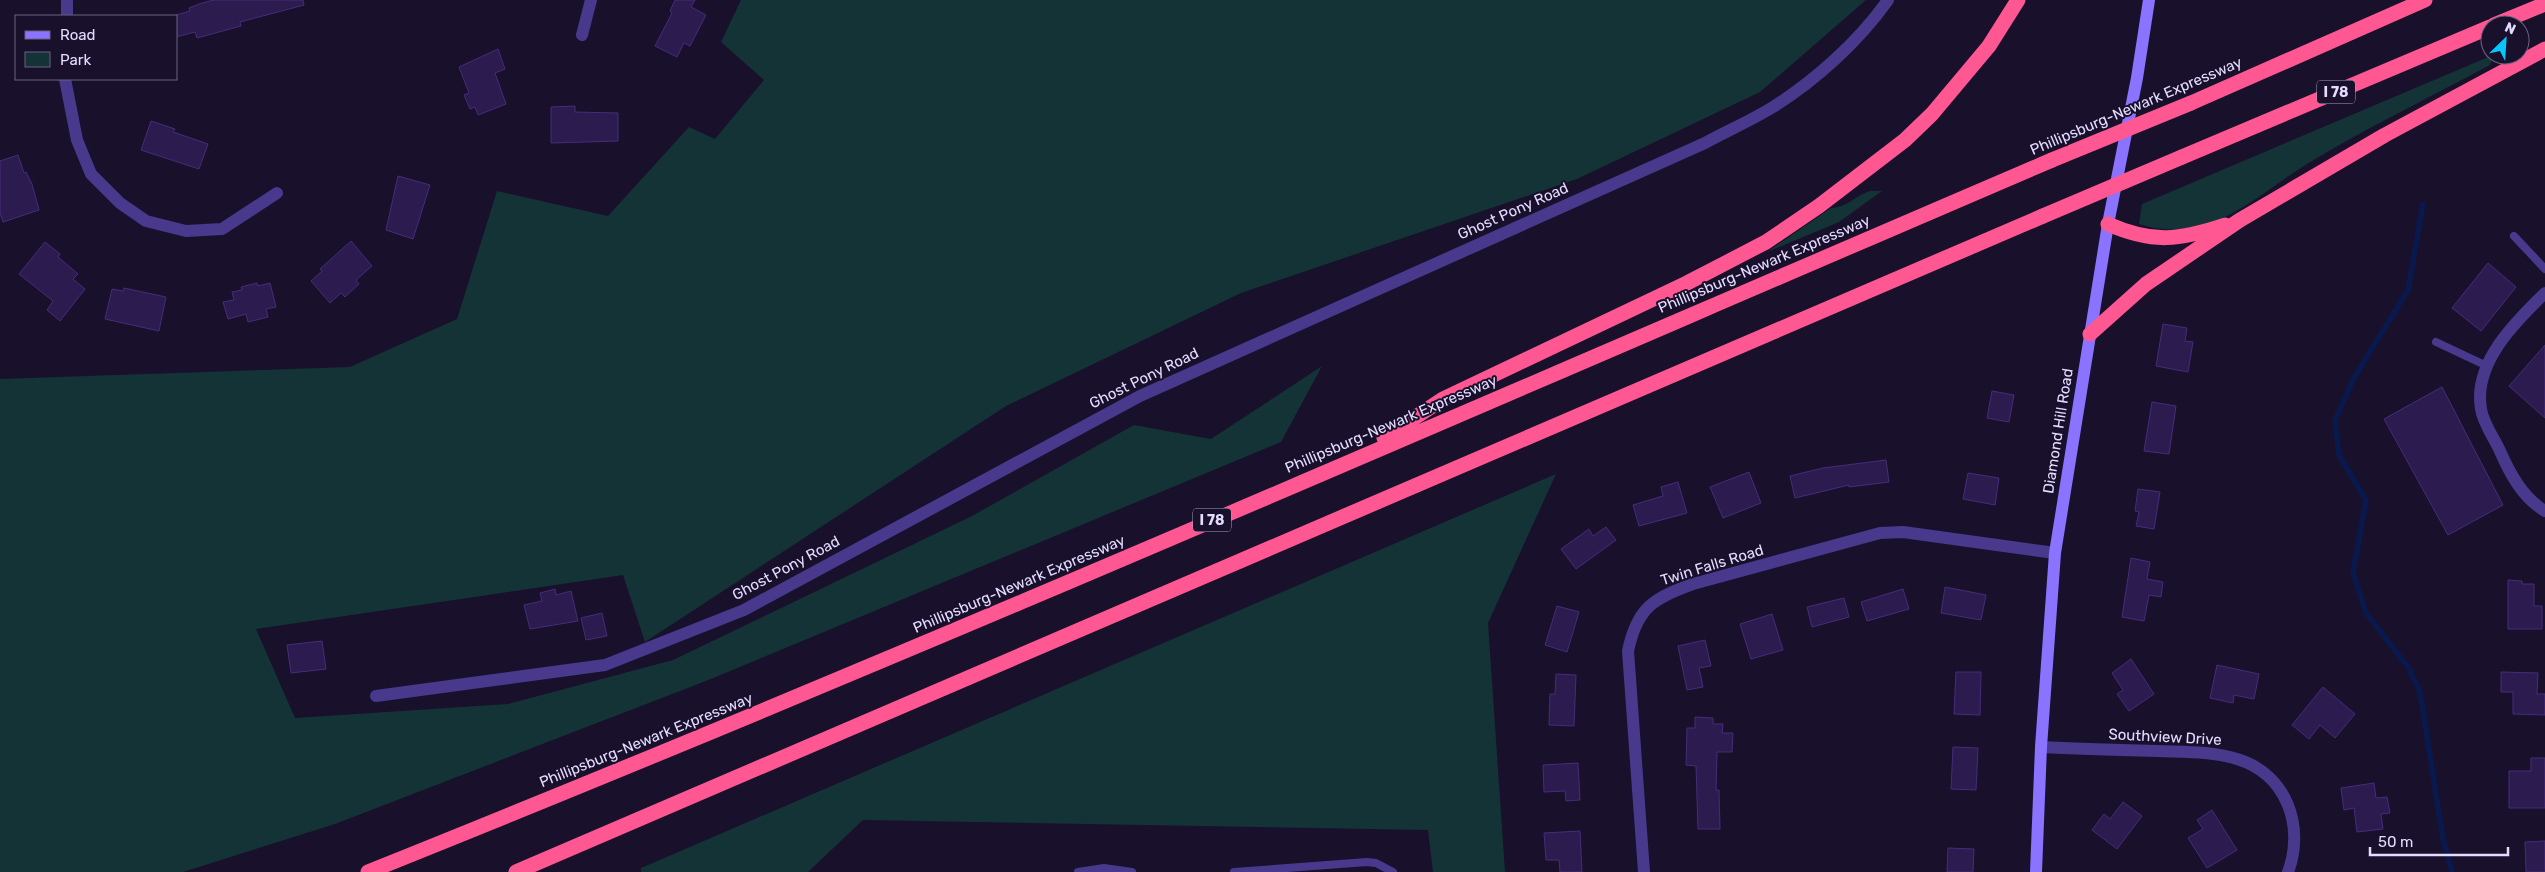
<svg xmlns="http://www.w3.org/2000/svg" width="2545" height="872" font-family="Rubik,sans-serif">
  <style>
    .green { fill: #133337 }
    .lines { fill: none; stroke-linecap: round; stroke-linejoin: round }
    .stream { stroke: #09184d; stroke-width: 5.5 }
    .building { fill: #2c1b4e; stroke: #462c7b }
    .service { stroke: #48398d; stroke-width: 8 }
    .minor { stroke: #48398d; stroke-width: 12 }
    .secondary { stroke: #8973ff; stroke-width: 12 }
    .motorway { stroke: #ff5791; stroke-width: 15 }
    .motorway-bridge { stroke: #ff5791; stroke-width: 15 }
    .labels { text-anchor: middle; stroke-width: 4; stroke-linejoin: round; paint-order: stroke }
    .shield { fill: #19102c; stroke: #a79fc0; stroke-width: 1 }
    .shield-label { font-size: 14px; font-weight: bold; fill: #e4dcff }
    .street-label { font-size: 15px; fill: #e4dcff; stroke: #19102c }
  </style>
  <rect width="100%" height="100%" fill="#19102c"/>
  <path class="green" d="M741,0H1866L1760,92L1577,179L1241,293L1006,406L645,642L623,575L256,629L295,718L508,704L673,660L972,516L1134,425L1211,439L1322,366L1281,442L706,681L335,824L183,872H0V379L350,367L457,319L497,191L608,216L689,127L715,139L764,80L721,42Z
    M2493,55L2490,65C2429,98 2366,128 2307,164C2274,184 2241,215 2203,225C2182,231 2159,231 2139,224L2142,204Z
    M1870,191H1882L1839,222L1767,252L1831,208C1848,207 1853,197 1870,191Z
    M1556,474L1488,623L1505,872H1433L1428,830L863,820L808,872H641V868Z"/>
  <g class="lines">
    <path class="stream" d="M2423,204L2408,290L2354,378L2335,420L2339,455L2366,500L2353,573L2366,613L2408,667L2420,692L2443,839L2452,872"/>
  </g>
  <path class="building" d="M213,0H303L304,5L240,22L241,26L197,38L195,32L176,37V15L190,11L189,8L199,4Z
    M675,0H695L691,7L706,15L690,46L684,43L677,57L655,46L672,13L670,11Z
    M498,49L505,69L495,73L506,104L478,115L475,107L470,109L464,95L469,93L459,67Z
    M575,106V112L618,113V141L551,143V107Z
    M151,121L175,129L173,132L208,144L199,169L141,150Z
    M18,155L24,173L26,172L32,184L39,210L3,222L0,213V161Z
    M398,176L430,185L413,239L386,230Z
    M351,241L372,266L356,280L359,284L345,297L341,293L330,303L311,281L322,271L320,269Z
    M45,242L60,254L58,257L78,274L73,279L85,289L60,321L47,310L53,301L19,274Z
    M2488,263L2516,287L2481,331L2452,308Z
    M257,283L258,286L270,283L276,307L266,309L268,317L248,322L246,314L228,319L223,302L234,300L232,292L242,290L241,287Z
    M124,288L166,297L159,331L105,319L112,289L123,291Z
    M2163,324L2187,328L2185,341L2193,342L2188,372L2156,366Z
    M2545,345V418L2509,386Z
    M2442,387L2503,505L2448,535L2384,419Z
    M1992,391L2014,395L2009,422L1987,418Z
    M2152,402L2176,406L2169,454L2144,451Z
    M1886,460L1889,482L1849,487V485L1795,498L1790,476L1823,468Z
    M1749,472L1761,503L1723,518L1710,487Z
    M1968,473L1999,478L1995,505L1963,499Z
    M1678,482L1687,513L1639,526L1633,505L1663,496L1661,487Z
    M2138,489L2160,492L2154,529L2136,526L2139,512L2135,511Z
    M1606,527L1616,540L1576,569L1561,549L1589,529L1593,536Z
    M2131,558L2150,562L2147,579L2163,582L2161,597L2149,595L2144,621L2122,617Z
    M2508,580L2522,581V584H2534V606H2542V629H2508Z
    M1945,587L1986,595L1981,620L1941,613Z
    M555,589L556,595L571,591L578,621L530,629L524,605L542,601L540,593Z
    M1903,589L1909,609L1867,621L1861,602Z
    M1844,598L1849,617L1812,627L1807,607Z
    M1557,606L1579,612L1567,652L1545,645Z
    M602,613L607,636L586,640L581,618Z
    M1772,614L1783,650L1751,659L1740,624Z
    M1705,640L1711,666L1699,668L1703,687L1687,690L1678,646Z
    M322,641L326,669L291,673L287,645Z
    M2131,659L2154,694L2129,711L2117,694L2123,690L2112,673Z
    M2217,665L2259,674L2254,699L2234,695L2233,703L2210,698Z
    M1956,672H1981L1980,715L1954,714Z
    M2501,672L2538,673L2537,694H2545V715L2513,714V692H2501Z
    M1556,674L1576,675L1574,726L1549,725L1550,694H1555Z
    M2323,687L2355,714L2335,738L2320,725L2309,739L2292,725Z
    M1695,717L1713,718V724H1723L1722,733H1733L1732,752H1717L1716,790H1719L1720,829H1698L1696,766L1686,765L1687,728H1695Z
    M1953,747L1978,748L1976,790L1951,789Z
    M2531,758H2545V808H2509V771H2531Z
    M1578,763L1580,800L1566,801L1565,791L1544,792L1543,765Z
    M2374,783L2376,798L2387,797L2390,813L2381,814L2383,829L2357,832L2354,808L2344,810L2341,788Z
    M2123,802L2142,816L2117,849L2092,830L2104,814L2110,819Z
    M2212,810L2237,850L2207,868L2188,838L2203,829L2197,820Z
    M1580,831L1582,872H1560L1559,860H1546L1544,833Z
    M2545,841V872H2526L2525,842Z
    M1948,848L1974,849L1973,872H1947Z"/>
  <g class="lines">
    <path class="service" d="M2514,236L2545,269
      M2436,342L2487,366
      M1078,872L1104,868L1132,872
      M1234,872L1367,862L1376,863L1393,872"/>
    <path class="minor" d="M67,16V0
      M582,35L591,0
      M65,79L77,140L91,174L120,203L146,221L186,231L222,229L277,193
      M2545,293C2515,322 2473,363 2481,409C2483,423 2494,438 2500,451C2510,474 2523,498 2545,511
      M376,696L605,665L744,610L1140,396L1705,143C1727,131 1752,120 1773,107C1816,80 1859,41 1888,0
      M2041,747C2080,749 2119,750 2158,751C2184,752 2212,751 2237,759C2287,774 2305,827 2288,872
      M1644,872L1628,651C1637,608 1653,598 1693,584L1880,533L1903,532L2055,553"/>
    <path class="secondary" d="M2036,872L2041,747L2055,553L2108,224L2137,78L2149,0"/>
    <path class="motorway" d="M2494,25L2545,4
      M2191,103L2425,0
      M2182,157L2490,27
      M2108,224C2153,244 2180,240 2225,225
      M2090,334L2146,284L2240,220L2385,135L2545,49
      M1384,438L1443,399L1687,283L1766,242L1819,206L1905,140L1932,114L1989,46L2018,0
      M368,872C934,645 1492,400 2052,160
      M516,872L2043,216"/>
    <path class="motorway-bridge" d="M2052,160L2191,103
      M2043,216L2182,157"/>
  </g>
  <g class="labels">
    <g class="shield">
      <rect x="2317" y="80.5" width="38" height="23" rx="4"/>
      <rect x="1193" y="508.5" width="38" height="23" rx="4"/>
    </g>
    <g class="shield-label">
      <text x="2336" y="97">I 78</text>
      <text x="1212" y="525">I 78</text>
    </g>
    <g class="street-label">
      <text transform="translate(2136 106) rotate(-23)" y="5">Phillipsburg-Newark Expressway</text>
      <text transform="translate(1513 211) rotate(-24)" y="5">Ghost Pony Road</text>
      <text transform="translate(1764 264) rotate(-23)" y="5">Phillipsburg-Newark Expressway</text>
      <text transform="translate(1144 378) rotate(-26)" y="5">Ghost Pony Road</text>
      <text transform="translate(1391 424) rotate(-23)" y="5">Phillipsburg-Newark Expressway</text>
      <text transform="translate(2058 431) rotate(-81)" y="5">Diamond Hill Road</text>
      <text transform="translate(1712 565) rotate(-17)" y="5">Twin Falls Road</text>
      <text transform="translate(786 568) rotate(-28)" y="5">Ghost Pony Road</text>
      <text transform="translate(1019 584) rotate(-23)" y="5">Phillipsburg-Newark Expressway</text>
      <text transform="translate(2165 737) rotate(3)" y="5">Southview Drive</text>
      <text transform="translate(646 740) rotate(-22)" y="5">Phillipsburg-Newark Expressway</text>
    </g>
  </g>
  <rect x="15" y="15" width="162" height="65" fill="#19102c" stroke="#6a6280"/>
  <rect x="25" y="31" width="25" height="8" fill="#8973ff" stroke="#6a6280"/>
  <text x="60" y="40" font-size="15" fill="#e4dcff">Road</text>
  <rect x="25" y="52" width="25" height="15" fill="#133337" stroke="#6a6280"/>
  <text x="60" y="65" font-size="15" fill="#e4dcff">Park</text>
  <g transform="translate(2505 40) rotate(25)"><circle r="24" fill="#19102c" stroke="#6a6280"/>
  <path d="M0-4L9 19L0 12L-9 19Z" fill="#08c5ff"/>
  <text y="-8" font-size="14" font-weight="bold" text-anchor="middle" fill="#e4dcff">N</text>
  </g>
  <path d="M2370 847v8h138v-8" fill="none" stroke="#e4dcff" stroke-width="2.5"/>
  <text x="2378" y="847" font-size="15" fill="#e4dcff" stroke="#19102c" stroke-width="4" paint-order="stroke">50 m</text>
</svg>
